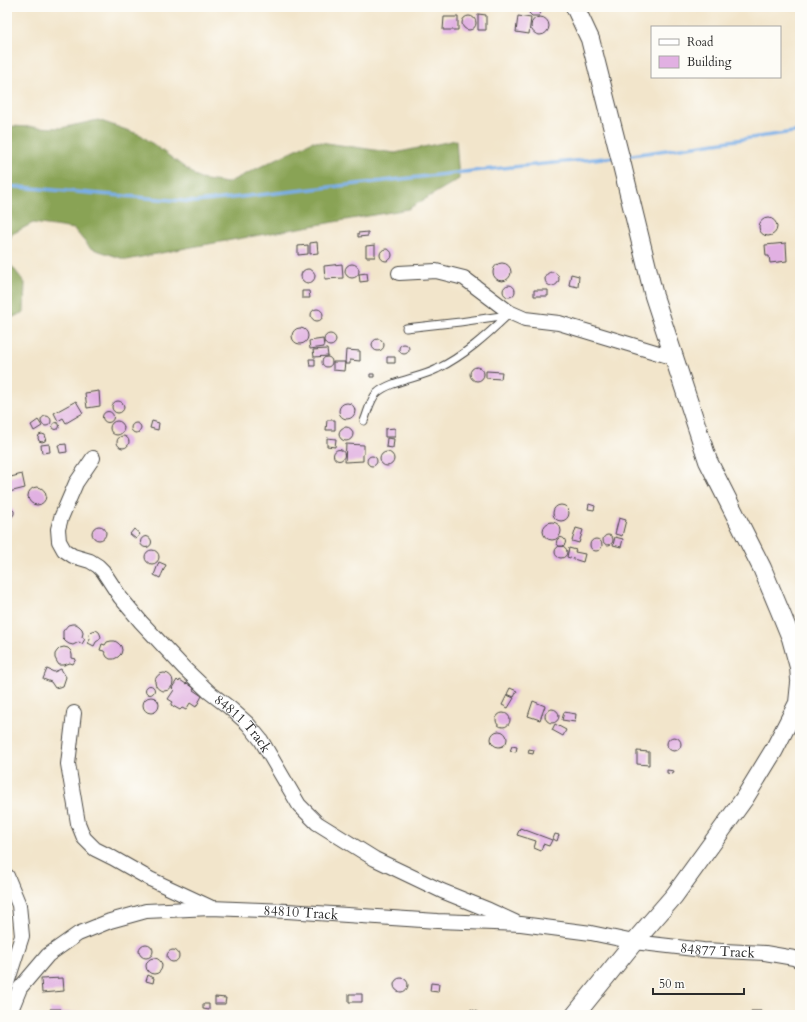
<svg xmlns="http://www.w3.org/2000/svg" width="807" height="1022" font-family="Cardo,serif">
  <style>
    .forest { fill: #89a355; stroke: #5a6740 }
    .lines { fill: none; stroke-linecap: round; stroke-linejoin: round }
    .stream { stroke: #79aee7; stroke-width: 3.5 }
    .building { fill: #e1b0e2 }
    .service-casing { stroke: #494743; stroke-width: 9 }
    .minor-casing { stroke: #494743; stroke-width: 16 }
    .tertiary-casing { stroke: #494743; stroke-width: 20 }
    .service { stroke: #fff; stroke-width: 7 }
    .minor { stroke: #fff; stroke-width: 14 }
    .tertiary { stroke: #fff; stroke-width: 18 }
    .labels { text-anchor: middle; stroke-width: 4; stroke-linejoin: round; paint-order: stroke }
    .street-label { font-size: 14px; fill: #2b2b2b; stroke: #fdfcf7 }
  </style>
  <rect width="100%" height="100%" fill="#fdfcf7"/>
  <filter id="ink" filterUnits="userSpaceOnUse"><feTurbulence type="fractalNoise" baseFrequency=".025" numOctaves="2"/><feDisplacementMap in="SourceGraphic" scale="8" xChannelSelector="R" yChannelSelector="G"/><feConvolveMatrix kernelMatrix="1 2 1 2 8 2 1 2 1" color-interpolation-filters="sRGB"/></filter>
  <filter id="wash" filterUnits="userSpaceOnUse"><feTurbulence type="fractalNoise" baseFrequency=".012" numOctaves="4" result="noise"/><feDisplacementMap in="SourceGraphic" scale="16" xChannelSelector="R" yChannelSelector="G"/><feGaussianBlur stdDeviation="0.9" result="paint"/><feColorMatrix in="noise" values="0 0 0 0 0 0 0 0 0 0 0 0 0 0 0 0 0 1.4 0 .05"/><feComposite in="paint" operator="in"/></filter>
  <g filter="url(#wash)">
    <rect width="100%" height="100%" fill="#f2e5cb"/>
    <path class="forest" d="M98,120L141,135L200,179L227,183L313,141L395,153L456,140L459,179L408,209L186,248L127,260L90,248L74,229L33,223L12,234L7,245V126L61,128Z
      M7,260L25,283L24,312L7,320Z"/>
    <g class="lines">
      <path class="stream" d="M625,156L800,131
        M7,186L195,202L482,170L615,157"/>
    </g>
    <g id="blocks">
      <path class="building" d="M529,7H541V12L539,16H532L529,13Z
        M478,14L486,15V30H478Z
        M518,16L531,18L529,34L516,32Z
        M462 23a7 7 0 1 1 14 0a7 7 0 1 1-14 0Z
        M531 26a9 9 0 1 1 18 0a9 9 0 1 1-18 0Z
        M444,17H458V30H443Z
        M759 227a9 9 0 1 1 18 0a9 9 0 1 1-18 0Z
        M368,232V236L358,237V233Z
        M317,242L318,253L310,254V243Z
        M786,243L787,261L770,263L769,256H766L765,245Z
        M308,245V254L298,255V246Z
        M375,245V257H366V246Z
        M380 255a6 6 0 1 1 12 0a6 6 0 1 1-12 0Z
        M493 272a9 9 0 1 1 18 0a9 9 0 1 1-18 0Z
        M342,264L343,278L325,279L324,266Z
        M345 271a7 7 0 1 1 14 0a7 7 0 1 1-14 0Z
        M301 276a7 7 0 1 1 14 0a7 7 0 1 1-14 0Z
        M545 279a7 7 0 1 1 14 0a7 7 0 1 1-14 0Z
        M367,273L368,281L360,282L359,274Z
        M571,274L579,276L578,287L569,285Z
        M503 291a6 6 0 1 1 12 0a6 6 0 1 1-12 0Z
        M534,290H548V296H534Z
        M302,291H309L310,298H302Z
        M311 315a6 6 0 1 1 12 0a6 6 0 1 1-12 0Z
        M292 336a8 8 0 1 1 16 0a8 8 0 1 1-16 0Z
        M324 340a6 6 0 1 1 12 0a6 6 0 1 1-12 0Z
        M323,339L324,347L310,349L309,341Z
        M372 345a6 6 0 1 1 12 0a6 6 0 1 1-12 0Z
        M399 349a5 5 0 1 1 10 0a5 5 0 1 1-10 0Z
        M327,349L328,356L314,357L313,350Z
        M346,350L360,351V361L350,360V364H345Z
        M322 362a5 5 0 1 1 10 0a5 5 0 1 1-10 0Z
        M387,357H395V363H387Z
        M309,359H315V366H310Z
        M333,362H345L344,371L333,370Z
        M470 374a7 7 0 1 1 14 0a7 7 0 1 1-14 0Z
        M486,371L502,372L501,379L486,378Z
        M370,374H374V377H370Z
        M99,391L100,406L87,408L85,393Z
        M112 407a6 6 0 1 1 12 0a6 6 0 1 1-12 0Z
        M76,401L83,413L66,423L63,418L58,421L54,413Z
        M339 411a8 8 0 1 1 16 0a8 8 0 1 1-16 0Z
        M102.5 417a5.5 5.5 0 1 1 11 0a5.5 5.5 0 1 1-11 0Z
        M41 421a5 5 0 1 1 10 0a5 5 0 1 1-10 0Z
        M38,420L42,426L34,431L31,425Z
        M327,420H335V430H326Z
        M152,421L159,423L158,430L150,428Z
        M110 428a7 7 0 1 1 14 0a7 7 0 1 1-14 0Z
        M52.5 426a3.5 3.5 0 1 1 7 0a3.5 3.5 0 1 1-7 0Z
        M131 428a5 5 0 1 1 10 0a5 5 0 1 1-10 0Z
        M339 434a7 7 0 1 1 14 0a7 7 0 1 1-14 0Z
        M395,428V437H385V429Z
        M38 438a4 4 0 1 1 8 0a4 4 0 1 1-8 0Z
        M117 442a6 6 0 1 1 12 0a6 6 0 1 1-12 0Z
        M327,438L336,439L335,447L327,446Z
        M387,438L394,439L393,448L386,447Z
        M49,444L50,452L42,453L41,445Z
        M66,444L67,452L60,453L58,445Z
        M346,444L364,445V454H363V461L345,462Z
        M333.5 455a5.5 5.5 0 1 1 11 0a5.5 5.5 0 1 1-11 0Z
        M380 459a7 7 0 1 1 14 0a7 7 0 1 1-14 0Z
        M367 461a5 5 0 1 1 10 0a5 5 0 1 1-10 0Z
        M22,474L25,488L9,492L7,478Z
        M28 496a9 9 0 1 1 18 0a9 9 0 1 1-18 0Z
        M589,504L595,506L594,510L588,509Z
        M553 513a8 8 0 1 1 16 0a8 8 0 1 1-16 0Z
        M9,508L12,509L14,511V514L12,517L9,518L7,517V509Z
        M619,518L626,520L622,536L615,534Z
        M543 531a9 9 0 1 1 18 0a9 9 0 1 1-18 0Z
        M92 533a7 7 0 1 1 14 0a7 7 0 1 1-14 0Z
        M576,528L583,530L579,543L572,541Z
        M134,529L140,534L136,539L130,534Z
        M603 540a5 5 0 1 1 10 0a5 5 0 1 1-10 0Z
        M140.5 542a5.5 5.5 0 1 1 11 0a5.5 5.5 0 1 1-11 0Z
        M615,537L623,539L621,547L613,545Z
        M556.5 542a4.5 4.5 0 1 1 9 0a4.5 4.5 0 1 1-9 0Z
        M590 545a6 6 0 1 1 12 0a6 6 0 1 1-12 0Z
        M555 552a6 6 0 1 1 12 0a6 6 0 1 1-12 0Z
        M569,548L576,550L575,552L585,554L583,562L567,557Z
        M145 557a7 7 0 1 1 14 0a7 7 0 1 1-14 0Z
        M159,562L166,565L160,578L154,575Z
        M72,624H76L79,626L82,629L83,633L82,637L85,639L82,644L79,642L73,645L69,644L66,642L63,639V631L68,625Z
        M96,630L99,632L100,634L101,637L99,640L96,642L94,646L88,643L90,639L89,635L90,632Z
        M111,641H115L118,643L121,646L122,650L121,654L118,657L114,659H110L107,657L104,651L100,650L102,644L105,645L107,642Z
        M64,647L68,648L71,651L72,655V658L76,659L73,664L70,663L64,665H59L57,662L55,658V654L57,651L60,648Z
        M47,669L54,672L61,669L66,677L63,686L55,688L51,682L43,679Z
        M155 682a9 9 0 1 1 18 0a9 9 0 1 1-18 0Z
        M177,680L179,682L180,680L186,684L187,683L194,688L193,690L202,696L196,707L190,703L186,710L182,708L180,710L171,705L173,702L168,699L174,690L172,688Z
        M145.5 690a4.5 4.5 0 1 1 9 0a4.5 4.5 0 1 1-9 0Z
        M510,688L517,691L514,697L507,694Z
        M507,695L514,698L508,708L502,705Z
        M143 705a8 8 0 1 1 16 0a8 8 0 1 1-16 0Z
        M533,701L545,706L540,720L528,716Z
        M545 716a7 7 0 1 1 14 0a7 7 0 1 1-14 0Z
        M564,712L576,714L575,722L562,720Z
        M496 720a7 7 0 1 1 14 0a7 7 0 1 1-14 0Z
        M555,724L566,730L563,736L552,730Z
        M491 739a8 8 0 1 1 16 0a8 8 0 1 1-16 0Z
        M667 744a7 7 0 1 1 14 0a7 7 0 1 1-14 0Z
        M512,746L517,747L516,752L510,751Z
        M529,749L534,750L533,754L528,753Z
        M637,751L649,752V765L637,764Z
        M667,770L674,771L673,774L667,773Z
        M520,828L552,840L549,846L543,844L541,851L534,848L536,841L517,835Z
        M555,834L559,835L557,841L553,839Z
        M139 951a7 7 0 1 1 14 0a7 7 0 1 1-14 0Z
        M167 956a6 6 0 1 1 12 0a6 6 0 1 1-12 0Z
        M146 966a8 8 0 1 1 16 0a8 8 0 1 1-16 0Z
        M148,975L154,978L153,983L146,981Z
        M63,978L64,991L42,993L41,979Z
        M394 985a7 7 0 1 1 14 0a7 7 0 1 1-14 0Z
        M431,983L439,984L438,992L430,991Z
        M349,994H362V1002H349Z
        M215,997L226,998L225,1004H215Z
        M203,1004H209V1010L203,1009Z
        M50,1009H61V1012H76V1015H50Z
        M471,1009L483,1015H468Z
        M751,1011H761V1015H751Z"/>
    </g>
  </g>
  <g filter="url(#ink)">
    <use href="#blocks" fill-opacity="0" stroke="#494743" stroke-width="1"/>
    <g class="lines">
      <g class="service-casing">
        <path id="service" d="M406,328L460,322L508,315
          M364,421C368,412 370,399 377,393C390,381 420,378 437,369C464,356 487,335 508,315"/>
      </g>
      <g class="minor-casing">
        <g id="minor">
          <path d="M399,273L436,271L464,278L509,312L525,319L559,323L675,358"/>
          <path id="s1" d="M93,458L76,483L61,518L58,529L59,541L64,550L73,556L90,561L98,566L103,571L120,597L141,622L184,668L209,692L230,708L248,724L261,740L299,805L317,823L375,859L442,891L489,910L515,922"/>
          <path d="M74,713L68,764L78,823L84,838L95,849L113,858L150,879L210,907"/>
          <path d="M7,876L19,905L22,936L7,983"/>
          <path id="s2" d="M9,1015L20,988L48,955L78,934L110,921L146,911L211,908L287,911L437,921L521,924L591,933L634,942L703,950L765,953L794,958L800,961"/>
        </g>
      </g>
      <g class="tertiary-casing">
        <path id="tertiary" d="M575,7L590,39L620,157L654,296L708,461L762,568L780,611L791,638L799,667L800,680
          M575,1015L634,942L674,896L744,799L774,750L798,703L800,683"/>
      </g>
      <use href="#service" class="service"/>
      <use href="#minor" class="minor"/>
      <use href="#tertiary" class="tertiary"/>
    </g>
  </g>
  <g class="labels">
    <g class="street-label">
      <text dy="5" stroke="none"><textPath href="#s1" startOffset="355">84811 Track</textPath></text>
      <text dy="5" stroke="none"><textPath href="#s2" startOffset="336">84810 Track</textPath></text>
      <text dy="5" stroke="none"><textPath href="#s2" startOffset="755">84877 Track</textPath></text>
    </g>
  </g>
  <rect width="807" height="1022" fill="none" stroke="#fdfcf7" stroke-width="24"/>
  <rect x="651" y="26" width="130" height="52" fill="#fdfcf7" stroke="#a9a8a5"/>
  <rect x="659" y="39" width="20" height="6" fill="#ffffff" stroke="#a9a8a5"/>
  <text x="687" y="46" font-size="12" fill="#2b2b2b">Road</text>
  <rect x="659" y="56" width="20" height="12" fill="#e1b0e2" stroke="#a9a8a5"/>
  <text x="687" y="66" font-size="12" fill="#2b2b2b">Building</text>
  <path d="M653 988v6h91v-6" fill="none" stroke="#2b2b2b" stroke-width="2"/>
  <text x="659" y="988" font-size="12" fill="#2b2b2b" stroke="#fdfcf7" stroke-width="3" paint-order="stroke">50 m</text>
</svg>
